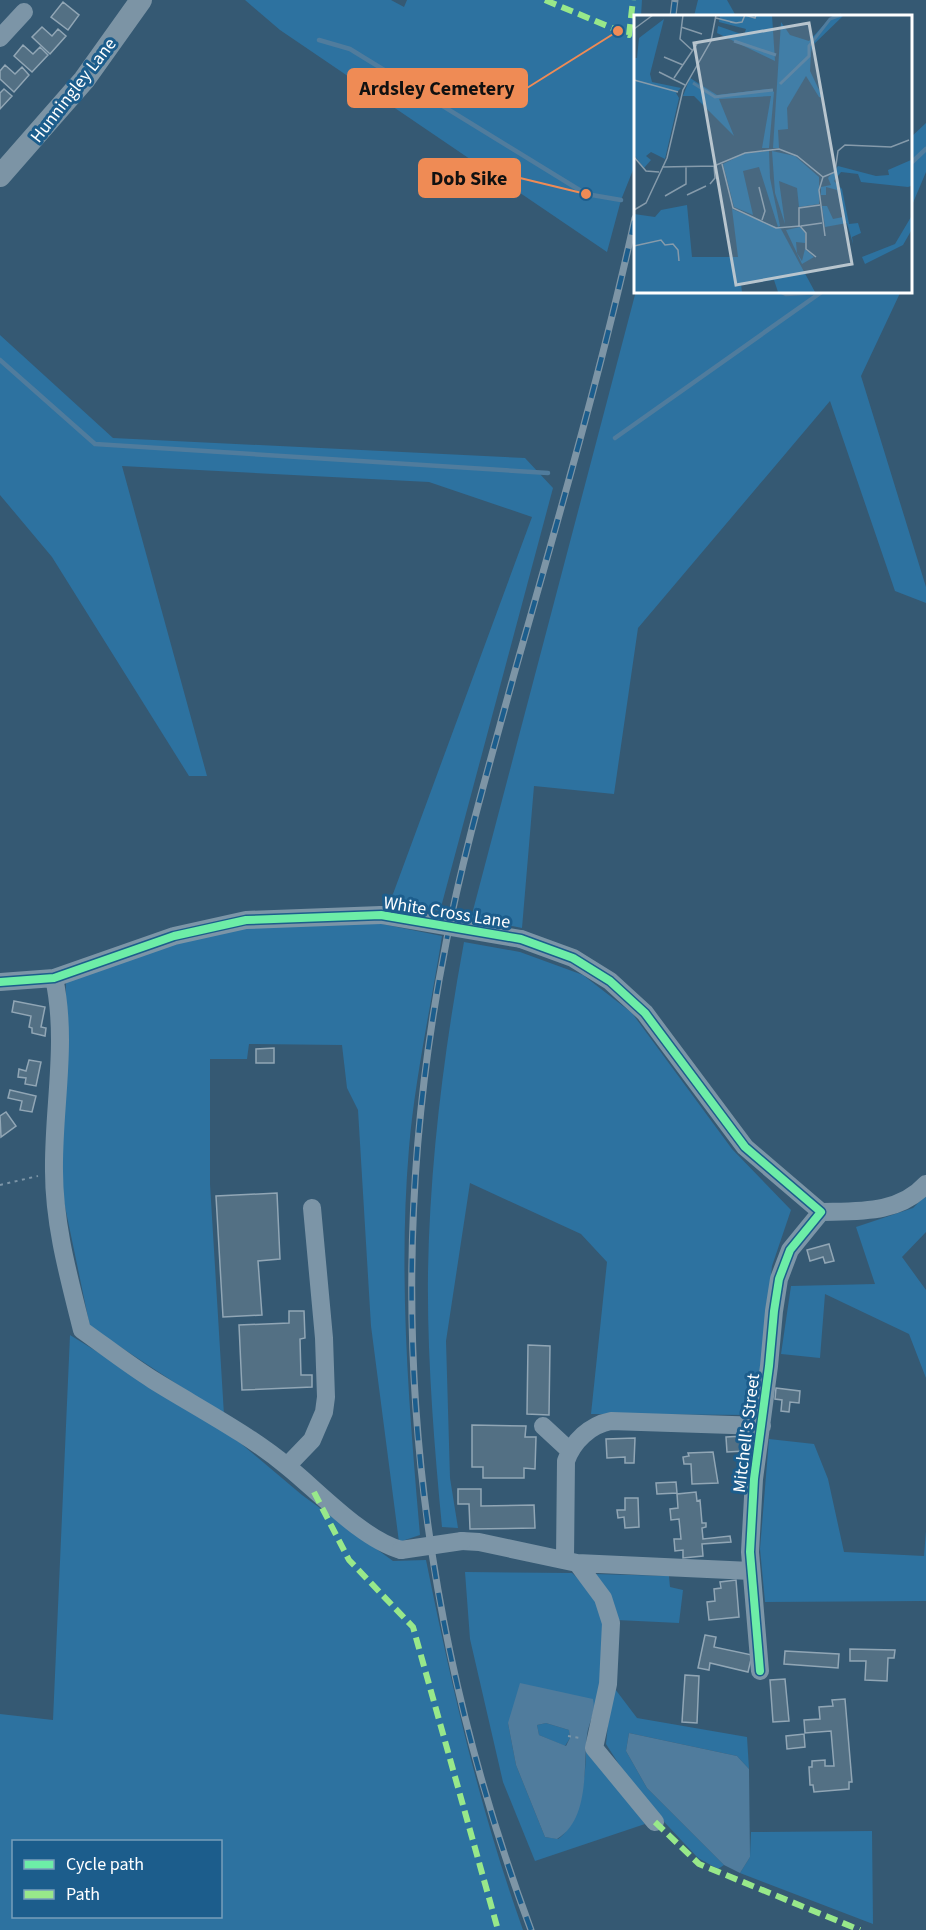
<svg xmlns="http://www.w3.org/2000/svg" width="926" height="1930" font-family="'Source Sans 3',sans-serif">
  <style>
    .green { fill: #2d72a0; fill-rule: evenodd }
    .water { fill: #507c9d; fill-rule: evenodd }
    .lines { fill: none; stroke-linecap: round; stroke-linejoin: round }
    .stream { stroke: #507c9d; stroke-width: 4.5 }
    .building { fill: #537084; stroke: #91a6b5; stroke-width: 1.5 }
    .path { stroke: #7c95a7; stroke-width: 2; stroke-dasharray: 3 4.5; stroke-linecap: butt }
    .minor { stroke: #7c95a7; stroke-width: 18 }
    .major { stroke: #7c94a5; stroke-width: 22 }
    .rail-casing { stroke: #7d95a6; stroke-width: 7 }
    .rail { stroke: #1c5d8c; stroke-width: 4.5; stroke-dasharray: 14; stroke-linecap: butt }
    .minor-bridge { stroke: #7c95a7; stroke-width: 18 }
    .quiet { stroke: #98e88a; stroke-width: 6; stroke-dasharray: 12 6; stroke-linecap: butt }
    .cycleway-casing { stroke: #1c5d8c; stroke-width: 11 }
    .cycleway { stroke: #6deda7; stroke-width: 8 }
    .labels { text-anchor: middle; stroke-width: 6; stroke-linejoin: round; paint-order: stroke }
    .street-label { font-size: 18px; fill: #fff; stroke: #1c5d8c }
    .inset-river { fill: none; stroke: #507c9d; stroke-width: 3 }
    .inset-road { fill: none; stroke: #869bab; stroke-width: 1.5 }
    .view { fill: #b8c5ce; fill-opacity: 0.15; stroke: #b8c5ce; stroke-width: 3 }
    .inset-edge { fill: none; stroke: #fff; stroke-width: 3 }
    .leader { fill: none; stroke: #ef8b55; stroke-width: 2 }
    .callout-dot { fill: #ef8b55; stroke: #1c5d8c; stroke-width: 2 }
    .callout { fill: #ef8b55; stroke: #ef8b55; stroke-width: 2 }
    .callout-label { font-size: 20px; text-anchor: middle; font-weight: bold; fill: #111 }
  </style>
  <rect width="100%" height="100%" fill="#355973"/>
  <path class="green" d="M245,0H391L404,7L407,0H642L641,16H635V165L621,200L607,252L280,30Z
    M698,0H727L736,16H694Z
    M926,123V172L910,210V138Z
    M636,291H901L861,376L926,587V603L895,591L830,401L638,628L614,794L534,786L522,928L471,918Z
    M0,335L113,438L525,458L553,488L440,911L385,902L393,894L532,517L429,482L122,466L207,776H189L52,557L0,495Z
    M377,923L442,936C431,1006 415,1078 409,1148C398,1277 409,1407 420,1535L399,1542L371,1326L358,1110L347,1088L342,1045L249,1044L247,1059H210V1184L224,1415L90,1327L62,1192L66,980L174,940L250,925Z
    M464,942L520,952L583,975L632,1013L732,1149L791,1210L772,1266L756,1415L591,1414L607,1262L581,1234L470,1183L446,1341L450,1478L458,1528L442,1527C434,1442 427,1357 428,1272C430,1161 444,1051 464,942Z
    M926,1195V1232L902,1257L926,1290V1378L909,1334L825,1294L820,1358L781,1354L791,1286L875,1284L856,1227L913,1208Z
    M70,1335L226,1431L302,1495L393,1561L426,1560C452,1688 479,1807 523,1930H0V1714L53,1720ZM14,1842H220V1916H14Z
    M769,1439L814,1444L828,1479L844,1552L924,1556L926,1531V1601L765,1602L760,1549Z
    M465,1572L572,1573C580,1581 589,1588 596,1596C616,1623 601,1679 596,1710L508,1723L516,1765L545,1837L558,1839C580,1825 586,1775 586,1750L594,1755L645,1824L535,1861L503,1782L470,1639Z
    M594,1574L669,1576L670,1587L683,1590L679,1623L617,1620Z
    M612,1685L637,1718L747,1737L749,1769L737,1756L629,1733L626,1751L647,1788L724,1865L718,1869L698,1858L638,1794L606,1744Z
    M546,1723L569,1730L570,1738L565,1746L539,1735L537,1725Z
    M872,1831L873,1924L740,1873L750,1857L751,1832Z"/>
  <path class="water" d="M520,1683L593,1699C596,1714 589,1721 587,1735C583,1768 590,1819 557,1839L545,1837L516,1765L508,1723ZM546,1723L569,1730L570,1738L566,1746L539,1735L537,1725Z
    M629,1733L737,1756L749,1769L750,1857L740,1873L724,1865L647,1788L626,1751Z"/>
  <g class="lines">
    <path class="stream" d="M319,40L350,49L586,194L621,200
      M910,164L926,149
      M780,291L786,294L819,292
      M0,360L95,444L548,473
      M615,438L823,291"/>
  </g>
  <path class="building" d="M63,2L79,15L68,30L51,17Z
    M42,27L52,36L58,29L66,36L50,54L32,37Z
    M23,45L33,54L40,47L48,55L32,72L14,56Z
    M5,65L15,74L22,67L29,75L14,92L0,79V71Z
    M4,89L12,96L0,109V93Z
    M14,1001L45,1007L41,1027L46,1028L45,1036L32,1033V1028L29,1027L31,1016L12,1012Z
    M274,1048V1063H256V1049Z
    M29,1060L41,1062L36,1086L25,1084L26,1078L18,1077L19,1069L26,1071Z
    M10,1090L36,1096L32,1112L20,1110L22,1101L8,1098Z
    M6,1112L16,1126L1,1137L0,1116Z
    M277,1193L280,1259L258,1261L262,1315L223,1317L216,1196Z
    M829,1244L834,1261L825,1263L823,1257L810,1261L807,1250Z
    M289,1311H304L305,1338L300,1339L301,1375H312V1387L242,1390L239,1325L289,1323Z
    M528,1345L550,1346L549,1415L527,1414Z
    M776,1388L800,1391L799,1403L790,1402L789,1412L781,1411L782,1400L775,1399Z
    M472,1425L526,1426L525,1437H536L535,1469L524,1468V1478H483V1467H472Z
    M744,1436L745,1451L727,1452L726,1437Z
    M635,1438L634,1463H625V1457L607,1458L606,1439Z
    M713,1452L718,1483L692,1484L691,1464H684L683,1457L689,1456L688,1453Z
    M676,1482L677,1493L657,1494L656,1483Z
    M458,1489H481V1506L534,1505L535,1528L470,1529L469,1504H458Z
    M696,1492L697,1501L700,1500L702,1523H706V1527L702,1528L703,1539L730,1536L731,1542L702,1544L703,1556L683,1558V1550L675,1551L674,1539H681L679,1519L671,1520L670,1509L678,1508L677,1494Z
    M625,1498H638L639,1527L625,1528L624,1517L618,1518L617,1510H625Z
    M736,1580L739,1617L709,1620L707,1602L715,1601L714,1589L721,1588L720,1582Z
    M705,1635L716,1637L714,1647L752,1655L748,1672L710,1663L709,1670L698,1668Z
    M850,1649L895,1650L894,1658H888L887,1681L865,1680L866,1661H850Z
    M785,1651L839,1654L838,1668L784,1664Z
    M685,1675L699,1676L697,1723L682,1722Z
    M785,1679L789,1721L773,1722L770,1680Z
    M845,1699L852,1782H849V1789L814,1792L813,1785H810L809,1767H812V1761L825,1760V1766H834L831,1731L805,1733L804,1720L820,1719L819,1707L833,1706L832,1700Z
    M804,1734L805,1747L787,1749L786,1736Z"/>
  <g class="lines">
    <path class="path" d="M0,1185L38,1176
      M568,1736L580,1738"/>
    <path class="minor" d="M0,38L24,12
      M521,939L573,958L610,981L645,1013L745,1147L821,1212
      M54,978C68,1042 53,1107 54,1171C54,1225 69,1278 82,1330C106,1347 129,1365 153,1380C198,1408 247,1433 288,1467C319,1492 362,1539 401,1550
      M0,982L54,978L174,936L246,920L381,915
      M821,1212C858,1211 899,1214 926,1184
      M543,1426L570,1451
      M287,1466L312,1440L324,1412L326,1397L324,1338L312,1208
      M462,1541L479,1542L577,1563L603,1598L611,1623L608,1684L594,1748L655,1822
      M565,1559L566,1461C573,1441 590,1425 611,1421L762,1426
      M577,1563L751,1571
      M760,1671L750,1552L754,1479L769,1366L774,1311L779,1279L790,1250L821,1212"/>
    <path class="major" d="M0,176L84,80L141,0"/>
    <g class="rail-casing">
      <path id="rail" d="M673,16L675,0
        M531,1930C411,1608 379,1281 446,943C463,854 489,766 513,678C556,526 601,373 635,218"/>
    </g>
    <use href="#rail" class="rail"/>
    <path class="minor-bridge" d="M381,915L521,939
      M401,1550L462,1541"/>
    <path class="quiet" d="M545,0L629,35L633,0
      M314,1492L349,1560L413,1627L498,1930
      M655,1822L699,1864L860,1930"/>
    <g class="cycleway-casing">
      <path id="cycleway" d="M0,982L54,978L174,936L246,920L381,915L521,939L573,958L610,981L645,1013L745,1147L821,1212L790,1250L779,1279L774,1311L769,1366L754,1479L750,1552L760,1671"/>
    </g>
    <use href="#cycleway" class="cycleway"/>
  </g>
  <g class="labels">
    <g class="street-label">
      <text transform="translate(73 90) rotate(-52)" y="6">Hunningley Lane</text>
      <text transform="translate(447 912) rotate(9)" y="6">White Cross Lane</text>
      <text transform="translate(746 1433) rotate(-83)" y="6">Mitchell's Street</text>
    </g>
  </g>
  <g transform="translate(634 15)">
    <rect width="278" height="278" fill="#355973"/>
    <path d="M86,0H138L141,46L83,18L84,11L110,20L112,14L85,7ZM199,0H210L179,30L177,37L176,56L189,83L185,82L172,61L153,93L154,114L144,115L145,133H139L147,7L156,20L175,26ZM30,4L16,59L18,67L47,73L42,78L45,83L31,144L17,137L12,141L17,145L10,153L0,140V43H3L5,23ZM56,63L83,80L135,74L140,77L135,133H128L137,81L85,84L100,121L60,81H49ZM135,136L136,163L146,211L144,212L125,152L109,156L119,200L100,192L89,149L111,138ZM138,136L161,141L185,162V189L165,192L163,173L145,166L151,209L141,178ZM277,145V171L274,172L227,167L224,159L207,157L200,166L208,174L215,209L224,208L227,218L218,222L219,229L213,208L191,212L188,191H193L199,204L209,202L203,175L192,172V180H187V172L197,170L194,163L204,151L242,161L255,160L254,155ZM53,190L58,242H104L98,194L147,214L181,277H144L140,265L107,269L108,277H0V199L21,202L27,195ZM277,202V216L269,230L231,249L228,242L261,229ZM166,212L171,218V228L162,227L163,238L168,246L171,234L180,242L168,249L152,215Z" fill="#2d72a0"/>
    <path class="inset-river" d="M100,26L142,40M59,68L81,82L139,75M146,69L175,41V31L196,4L207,0"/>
    <path class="inset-road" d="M49,0L46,24L59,36M82,3L102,8L96,7M102,8L108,7L111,0L121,3L122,0M47,12L68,19M0,14L19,0M30,42L49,50M25,57L51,70M40,63L63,29M0,65L44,77M0,142L12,156L25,157M88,149L99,193L142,213L166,211L172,218V234L182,242M28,152L80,151L111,138L145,134L163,141L189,162M189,162L201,157L204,136L211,130L257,132L275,125M189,162L185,175L191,221M76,169L81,163L80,151M125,172L131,196L128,205M53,180L72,171M31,181L52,169V152M0,195L12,188L33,143L49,75L77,26L82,0M165,211V193L186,190M167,211L188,208M0,231L27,225L31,230L39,229L44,235L45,246"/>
    <path class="view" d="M175,8L218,249L102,270L60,28Z"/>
    <rect width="278" height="278" class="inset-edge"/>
  </g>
  <path class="leader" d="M618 31L527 88M586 194L520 178"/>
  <g class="callout-dot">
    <circle cx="618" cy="31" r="6"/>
    <circle cx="586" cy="194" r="6"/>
  </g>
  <g class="callout">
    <rect x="348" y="69" width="179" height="38" rx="6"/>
    <rect x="419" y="159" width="101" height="38" rx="6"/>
  </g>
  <g class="callout-label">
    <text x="437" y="95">Ardsley Cemetery</text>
    <text x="469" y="185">Dob Sike</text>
  </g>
  <rect x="12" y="1840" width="210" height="78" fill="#1c5d8c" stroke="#779eba" stroke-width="1.5"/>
  <rect x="24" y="1860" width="30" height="9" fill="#6deda7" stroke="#779eba" stroke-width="1.5"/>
  <text x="66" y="1870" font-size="18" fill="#ffffff">Cycle path</text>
  <rect x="24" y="1890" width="30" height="9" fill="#98e88a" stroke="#779eba" stroke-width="1.5"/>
  <text x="66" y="1900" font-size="18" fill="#ffffff">Path</text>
</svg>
